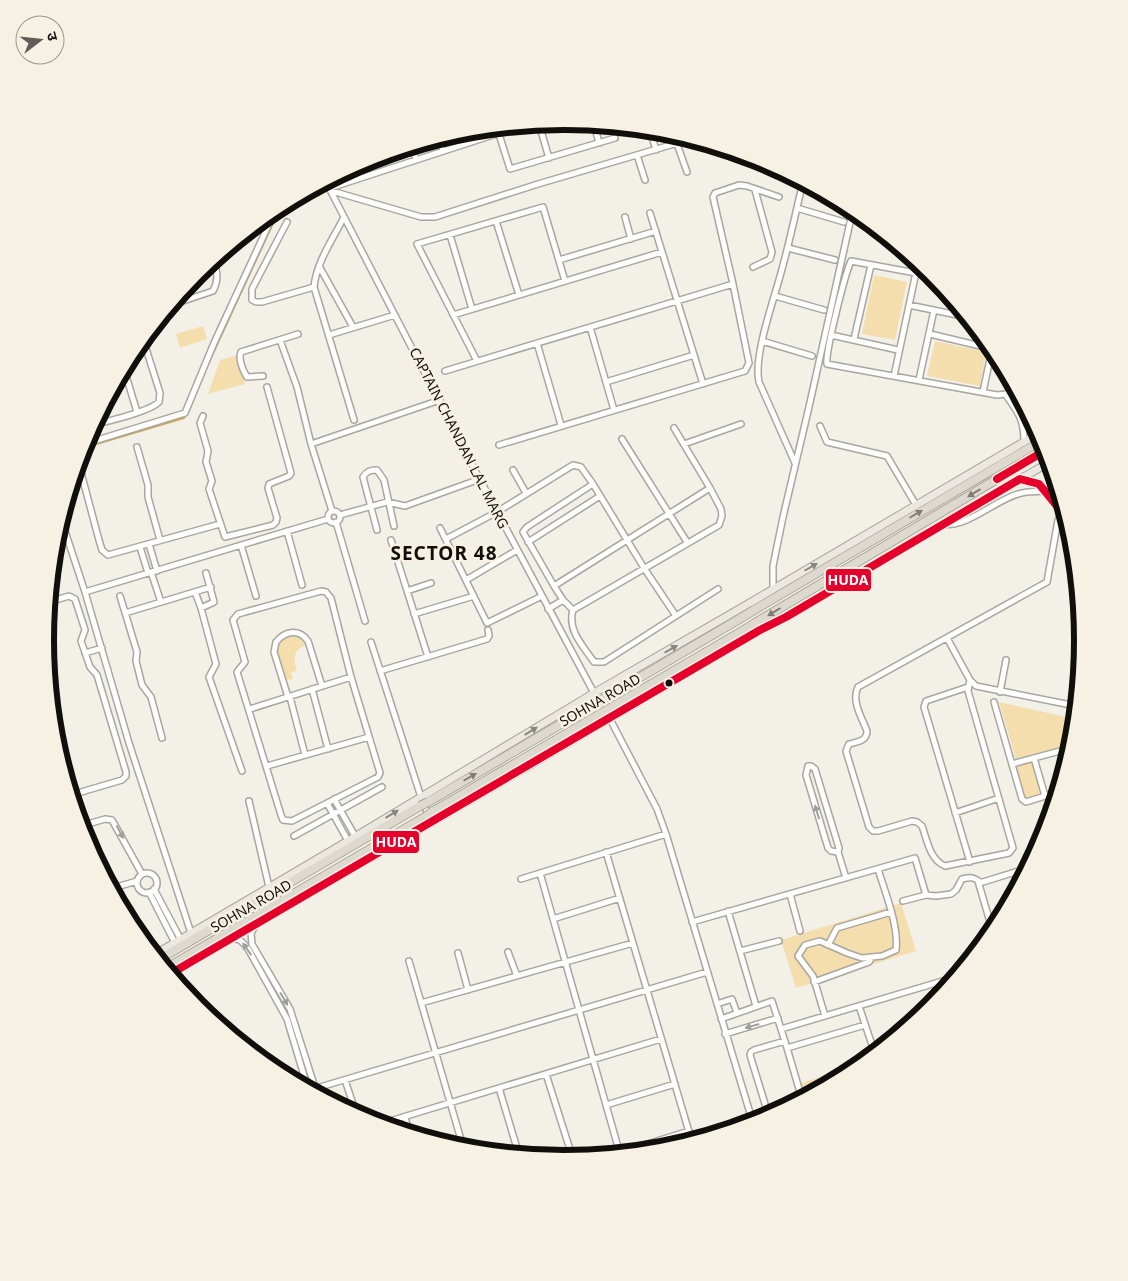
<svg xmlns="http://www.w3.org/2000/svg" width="1128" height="1281" font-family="'Noto Sans','Noto Sans Devanagari',sans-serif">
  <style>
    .green { fill: #f4dead }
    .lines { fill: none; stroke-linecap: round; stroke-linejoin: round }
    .stream { stroke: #caad5b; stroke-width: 2 }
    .minor-casing { stroke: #a8a6a0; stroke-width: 8 }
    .major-casing { stroke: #aaa598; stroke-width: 9 }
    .highway-casing { stroke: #aaa598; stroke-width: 10 }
    .minor { stroke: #fdfdfc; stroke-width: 5 }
    .major { stroke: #eae8e1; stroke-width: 7 }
    .highway { stroke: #ded9cf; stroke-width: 8 }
    .highway-bridge-casing { stroke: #aaa598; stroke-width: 10; stroke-linecap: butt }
    .highway-bridge { stroke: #ded9cf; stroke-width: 8 }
    .bus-1-casing { stroke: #f7f1e4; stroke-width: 11 }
    .bus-1 { stroke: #e4002b; stroke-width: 8 }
    .oneway { fill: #827e77 }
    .oneway2 { fill: #888681 }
    .oneway3 { fill: #9f9e9c }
    .bus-dot { fill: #110f0b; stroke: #f7f1e4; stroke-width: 2 }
    .labels { text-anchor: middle; stroke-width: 5; stroke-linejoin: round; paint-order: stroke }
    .street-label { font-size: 14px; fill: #110f0b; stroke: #f7f1e4 }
    .district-label { font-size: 19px; font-weight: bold; letter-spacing: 1px; fill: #110f0b; stroke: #f7f1e4 }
    .rim { fill: none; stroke: #110f0b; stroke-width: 6 }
    .line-badge { stroke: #f7f1e4; stroke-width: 2 }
    .badge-label { font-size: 14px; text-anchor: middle; font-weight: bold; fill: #fff }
  </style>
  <rect width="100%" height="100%" fill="#f3f0e8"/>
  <path class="green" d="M874,275L907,282L895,340L862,334Z
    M203,326L207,339L180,348L176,334Z
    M935,341L986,352L980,386L927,376Z
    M238,355L245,384L208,394L220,360Z
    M291,634L303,638L306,645C293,650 293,659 297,671L291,672L293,679L285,680L276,648L282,639Z
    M999,702L1075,719L1072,744L1016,759Z
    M1032,760L1042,795L1025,800L1015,765Z
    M901,903L916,951L796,988L781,940Z
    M841,1070L843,1077L805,1097L801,1083Z"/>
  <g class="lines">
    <path class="stream" d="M203,375L281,206
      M83,448L184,418L186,414"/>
    <g class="minor-casing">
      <path id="minor" d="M539,124L549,158
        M594,124L599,143
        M497,128L510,169L615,138
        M650,130L656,150
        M439,139L443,151
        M677,144L687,172
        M412,147L416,160
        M637,155L645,180
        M326,182L477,474L594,693
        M330,188L499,133L505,127
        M332,191L421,217H435L538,184L691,139
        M797,208L844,222
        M650,213L703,384
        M344,217C333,239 316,263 314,287L354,420
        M625,217L631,239
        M496,221L519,295
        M287,222L252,289V300L256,302H262L314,287
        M450,235L472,309
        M788,248L835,260
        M559,260L656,231
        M319,266L353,327
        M753,267L770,259L772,252L755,190
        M916,273L851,261C845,274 825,353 827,364L997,395L1014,393L1018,395
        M775,296L824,310
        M171,305L213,291C219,280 217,271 214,260
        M909,305L967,317
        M453,315L662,252
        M590,327L614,410
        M930,334L993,349
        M329,335L395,315
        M831,335L898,350
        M854,339L871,265
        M280,340L297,387L311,444L332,511
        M762,341L812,356
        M537,343L561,425
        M477,361L417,244L543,207L565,281
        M445,371L733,284
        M121,374L127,379L137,412
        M263,376L247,377C243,371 238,359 241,352L298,334
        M894,376L918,263
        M919,380L934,310
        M606,382L694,355
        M983,392L992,349
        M1005,394C1018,412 1024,419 1024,442
        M1017,411L1025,407
        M203,416L200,423L208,451L206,462L212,481L209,489L225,537L273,525L276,522L277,518L268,488L269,484L289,476L291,473L267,387
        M93,425C108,421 149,412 159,402L160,393L143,339
        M820,426L827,442L887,456L916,505
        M674,428L710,488L721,509L722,516L719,525L573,610C567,630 583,646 594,662H604L718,589
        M622,439L687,542
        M84,444L185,413L214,343L276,209
        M311,444L440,400
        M684,444L741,424
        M499,445L745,371L749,363L733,284L713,197L715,193L739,185L747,186L779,197
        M137,447L148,485V497L160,540
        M795,463L759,382C753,355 775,297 782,269C790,240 796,211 803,182
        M80,469L99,540L102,550L108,555L220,524
        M513,470L526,493
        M328 517a6 6 0 1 1 12 0a6 6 0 1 1-12 0Z
        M340,515L387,502L405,506L480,479
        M61,519L85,592L129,743L191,933
        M336,522L365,621
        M942,524C966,529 995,500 1018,494C1026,491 1037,492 1045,491
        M440,528L487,623L542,596
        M377,530L363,477C367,471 370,470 377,470L384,480L394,526
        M287,531L302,585
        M446,539L497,512L573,465L581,467L593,484L644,568L676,616
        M391,540L428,657
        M528,542L600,496
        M149,544L157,571
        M241,545L256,596
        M140,547L148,573
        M151,572L161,602
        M466,580L517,550
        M554,586L710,488
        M773,589V566L783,517L809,407L853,209
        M321,591L326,592L331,598L351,677L380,773L378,777L292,821L283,820L281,815L237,672L245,662L233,620L238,614Z
        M407,591L431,583
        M85,592L328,519
        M195,592L201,608L216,664L209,677L242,771
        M120,596L137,652L136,661L142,685L151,697L162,738
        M49,602L69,596L75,599L85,630L81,641L90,667L97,675L126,772V776L122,780L71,795
        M201,608L214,602L206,573
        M548,609L563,600
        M573,610L563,600L554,586L523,532L527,527L593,484
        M125,613L211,587
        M414,614L474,596
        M947,638L970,680L976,686L1076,706
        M371,642L421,797L429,817
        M85,653L102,648
        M380,671L487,639L489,636L488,630
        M970,680L968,691L1013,848L1009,853L945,866C930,860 927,840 922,826L917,822L912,821L878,831H873L869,827L846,751L849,744C857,742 867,741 867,731C862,718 851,701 858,687L1047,582L1058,520L1064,510
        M968,687L926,701L924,707L970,862
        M312,689L328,749
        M1000,692L1006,660
        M288,697L274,652L276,642C285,631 299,628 308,641L322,686
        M290,697L305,755
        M994,702L1022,799L1026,802L1058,792
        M250,709L351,677
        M610,719L657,809L666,834L753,1123
        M1034,758L1045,796
        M1012,764L1071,748
        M267,766L369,737
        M334,799L355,836
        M249,801L269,887
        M327,803L348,841
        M955,813L999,798
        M81,826L105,819L112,820L142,874
        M294,836L382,787
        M606,852L692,1142
        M838,852L831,851L828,848L806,775L808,766H811L815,769L839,848L838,852L846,878
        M540,873L620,1154
        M137 883a10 10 0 1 1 20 0a10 10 0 1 1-20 0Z
        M521,879L666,834
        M978,881L993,932
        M154,889L181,940
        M112,891L120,886L137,881
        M149,892L175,943
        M790,894L800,931
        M903,901L926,895L936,896L951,894L956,890L962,879C971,877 973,877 980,882H983L1028,868
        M728,911L756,1006
        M553,919L620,898
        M692,922L915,858L926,895
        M256,925L251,933L252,944L290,1009L317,1094
        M231,938L240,940L247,947L287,1019L308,1089
        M828,945L837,928L891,912
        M740,951L779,941
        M508,952L517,976
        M458,953L468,990
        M409,961L464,1150
        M814,982L869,962L872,957
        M421,1003L633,943
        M717,1004L732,999L737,1013
        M859,1006L875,1054
        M825,1016L813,976L798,956L805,945L820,941L847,953L862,958L882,956L896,950C899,926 885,892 878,869
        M721,1019L772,1001L781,1029
        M865,1025L787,1048L781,1029L956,977
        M725,1034L778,1018
        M787,1048L802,1099
        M546,1074L573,1159
        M345,1080L357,1116
        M499,1088L519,1155
        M310,1090L707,972
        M606,1105L675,1084
        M405,1117L409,1133
        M769,1117L750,1055L751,1052L754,1050L785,1041
        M380,1124L661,1039
        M612,1155L689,1131"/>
    </g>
    <g class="major-casing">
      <path id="major" d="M1051,468C1046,479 1053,487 1060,496
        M1020,479L1039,484L1066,517
        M154,955L348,841L594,693L748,604L1039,433
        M170,974L529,766L760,630L786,617L955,516L1050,462"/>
    </g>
    <g class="highway-casing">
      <path id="highway" d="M754,610L1043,440
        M760,620L1046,450
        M428,802L736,621
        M432,812L744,630
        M158,960L420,806
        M165,969L425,817"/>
    </g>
    <use href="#minor" class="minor"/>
    <use href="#major" class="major"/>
    <use href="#highway" class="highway"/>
    <g class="highway-bridge-casing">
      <path id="highway-bridge" d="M736,621L754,610
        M744,630L760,620
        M420,806L428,802
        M425,817L432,812"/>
    </g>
    <use href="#highway-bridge" class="highway-bridge"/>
    <g class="bus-1-casing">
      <path id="bus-1" d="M997,479L1046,450
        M170,974L760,630L786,617L1020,479L1039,484L1066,517"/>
    </g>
    <use href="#bus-1" class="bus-1"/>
  </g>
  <defs><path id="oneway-solid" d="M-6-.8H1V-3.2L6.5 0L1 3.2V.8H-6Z" transform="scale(1.25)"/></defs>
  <g class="oneway">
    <use href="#oneway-solid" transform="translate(974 493) rotate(149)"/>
    <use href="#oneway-solid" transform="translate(916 514) rotate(-30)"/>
    <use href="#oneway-solid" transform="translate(774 612) rotate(149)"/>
    <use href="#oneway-solid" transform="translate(470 777) rotate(-30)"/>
  </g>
  <g class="oneway2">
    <use href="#oneway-solid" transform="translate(811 567) rotate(-30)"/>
    <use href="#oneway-solid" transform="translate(671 649) rotate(-30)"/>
    <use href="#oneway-solid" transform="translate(531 731) rotate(-31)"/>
    <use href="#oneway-solid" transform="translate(392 814) rotate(-31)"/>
  </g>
  <g class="oneway3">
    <use href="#oneway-solid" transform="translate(817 812) rotate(-107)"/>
    <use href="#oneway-solid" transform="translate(120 832) rotate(62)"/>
    <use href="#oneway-solid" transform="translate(247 949) rotate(-125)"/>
    <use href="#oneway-solid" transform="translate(284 999) rotate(60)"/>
    <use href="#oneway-solid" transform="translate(752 1026) rotate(164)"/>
  </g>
  <circle class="bus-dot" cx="669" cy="683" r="4.5"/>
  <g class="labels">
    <g class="street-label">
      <text transform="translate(459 438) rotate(63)" y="5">CAPTAIN CHANDAN LAL MARG</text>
      <text transform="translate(600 700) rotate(-30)" y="5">SOHNA ROAD</text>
      <text transform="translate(251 906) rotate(-30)" y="5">SOHNA ROAD</text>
    </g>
    <g class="district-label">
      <text x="444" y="560">SECTOR 48</text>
    </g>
  </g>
  <path d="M0 0H1128V1281H0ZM54 640a510 510 0 1 1 1020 0a510 510 0 1 1-1020 0Z" fill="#f7f1e4" fill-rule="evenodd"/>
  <path class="rim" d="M54 640a510 510 0 1 1 1020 0a510 510 0 1 1-1020 0Z"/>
  <g class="line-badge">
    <rect x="825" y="568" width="47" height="24" rx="5" fill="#e4002b"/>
    <rect x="372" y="830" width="48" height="24" rx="5" fill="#e4002b"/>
  </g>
  <g class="badge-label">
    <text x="848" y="585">HUDA</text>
    <text x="396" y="847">HUDA</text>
  </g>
  <g transform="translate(40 40) rotate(74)"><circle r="24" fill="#f7f1e4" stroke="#9b978d"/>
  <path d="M0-4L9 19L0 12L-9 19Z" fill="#605e58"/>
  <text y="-8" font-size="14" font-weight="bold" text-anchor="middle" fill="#110f0b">उ</text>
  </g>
</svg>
